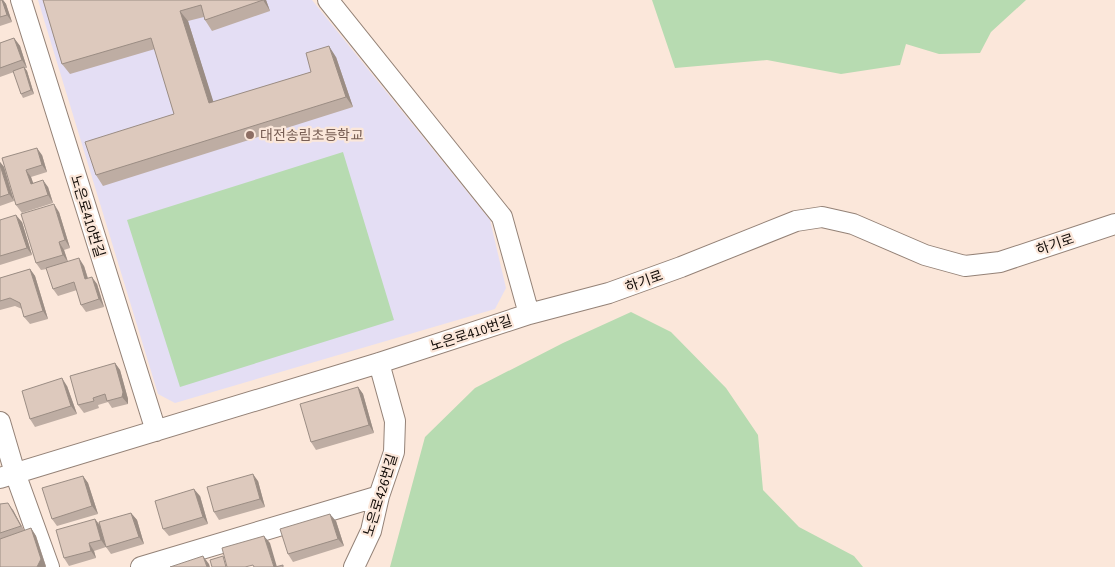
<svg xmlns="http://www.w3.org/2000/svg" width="1115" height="567" font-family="'Source Sans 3','Noto Sans KR',sans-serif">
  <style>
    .education { fill: #e4def4 }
    .green { fill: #b7dbb1 }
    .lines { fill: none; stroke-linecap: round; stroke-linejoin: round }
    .minor-casing { stroke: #948277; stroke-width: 22 }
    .minor { stroke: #fff; stroke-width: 20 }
    .wall { fill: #beada3 }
    .shaded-wall { fill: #9b8d84 }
    .building { fill: #ddc9bd; stroke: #9b8d84 }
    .education-dot { fill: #8d6e63; stroke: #fbe7da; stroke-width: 2 }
    .labels { text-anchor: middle; stroke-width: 4.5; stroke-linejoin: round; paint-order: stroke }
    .education-label { font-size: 14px; fill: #785e54; stroke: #fbe7da; text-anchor: start }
    .street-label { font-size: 14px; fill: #120c08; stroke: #fbe7da }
  </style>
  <rect width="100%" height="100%" fill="#fbe7da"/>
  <path class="education" d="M38,0H312L490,220L506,288L495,309L175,403L158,394Z"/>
  <path class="green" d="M652,0H1026L991,32L980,53L939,54L906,44L900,65L841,74L767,60L675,68Z
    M343,152L394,320L180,387L127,220Z
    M631,312L671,332L726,388L758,435L763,490L799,527L854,556L863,567H390L425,437L475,388L563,343Z"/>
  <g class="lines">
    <g class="minor-casing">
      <path id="minor" d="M21,0L156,431
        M328,0L502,217L529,314
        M0,422L15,473L49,567
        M0,478L379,363L529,314L609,293L681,267L796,221L822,217L853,224L925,255L965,266L1000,262L1115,224
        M141,567L379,496
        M354,567L371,531L379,496L394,452L395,421L379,363"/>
    </g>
    <use href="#minor" class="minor"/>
  </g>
  <path class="wall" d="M0,0H3L6,4L12,22L0,26Z
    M43,0H266L270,11L212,31L205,20L204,17L188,21L213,102L311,72L336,57L353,107L103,186L96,175L174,114L155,49L70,74L62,64Z
    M14,38L20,46L27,68H25L27,71L34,94L23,98L21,94L14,72L0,77V43Z
    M42,155L47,172L31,177L33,183L48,187L53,203L22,213L16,205L2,158Z
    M0,162L4,167L14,201L0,206Z
    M59,212L70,248L64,250L68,262L84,266L88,278L97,284L104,307L86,312L81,305L77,290L58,296L53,289L47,269L41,270L36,263Z
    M0,220L22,222L32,255L0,265Z
    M30,269L35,276L48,319L30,324L24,317L22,309L15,306L0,310V278Z
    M115,363L120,370L128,399V404L112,408L108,402L98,405L99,408L84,413L78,405Z
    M67,386L77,414L35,427L30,419Z
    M358,387L363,394L374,433L316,450L311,442Z
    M83,476L88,483L98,514L57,526L52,519Z
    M258,481L265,507L219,520L214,512Z
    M200,496L208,524L169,536L163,529Z
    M0,504L13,510L24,531L31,528L36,536L46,566L0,567Z
    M131,513L137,520L144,544L111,554L106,547L104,539L106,547L94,551L96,558L69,566L64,558L95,519L100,525Z
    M336,521L344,546L293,562L288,554Z"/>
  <path class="shaded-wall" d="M2,0H3L6,4L12,22L7,15Z
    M263,0H266L270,11Z
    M180,11L188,21L217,113L209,103Z
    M14,38L20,46L27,68L22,60Z
    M329,46L336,57L353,107L346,97Z
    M24,67L27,71L34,94L31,90Z
    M37,148L42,155L47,172L42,165Z
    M0,162L4,167L14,201L9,194L0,165Z
    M26,170L31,177L36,191L31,184Z
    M43,180L48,187L53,203L48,195Z
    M54,204L59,212L70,248L65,240Z
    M16,215L22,222L32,255L27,248Z
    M59,242L64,250L68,262L63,255Z
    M79,258L84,266L90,286L85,279Z
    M30,269L35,276L48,319L43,311Z
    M92,277L97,284L104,307L99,299Z
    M115,363L120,370L128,399V404L122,397Z
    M62,378L67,386L77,414L71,406Z
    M358,387L363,394L374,433L369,425Z
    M253,474L258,481L265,507L260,499Z
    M83,476L88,483L98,514L92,506Z
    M194,489L200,496L208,524L203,517Z
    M8,503L13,510L26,534L21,526Z
    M131,513L137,520L144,544L139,537Z
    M330,514L336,521L344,546L338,539Z
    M95,519L100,526L106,547L101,540Z
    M31,528L36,536L46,567H37Z
    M264,536L270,543L277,567H274Z
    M89,543L94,551L96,558L91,551Z
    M203,556L209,564L210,567H207Z"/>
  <path class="building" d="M0,0H2L7,15L0,17Z
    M43,0H263L205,20L201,5L180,11L209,103L311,72L306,53L329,46L346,97L96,175L85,142L174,114L151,38L62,64Z
    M14,38L22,60L0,68V43Z
    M24,67L31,90L21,94L13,71Z
    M37,148L42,165L26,170L31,184L43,180L48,195L16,205L2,158Z
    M0,165L9,194L0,197Z
    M54,204L65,240L59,242L63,255L36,263L21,214Z
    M16,215L27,248L0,256V220Z
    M79,258L85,279L92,277L99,299L81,305L74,282L53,289L46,268Z
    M30,269L43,311L24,317L20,303L10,298L0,301V278Z
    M115,363L123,392L122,397L107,401L105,394L93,398L94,401L78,405L70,376Z
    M62,378L71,406L30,419L22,391Z
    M358,387L369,425L311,442L300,404Z
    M253,474L260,499L214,512L207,487Z
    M83,476L92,506L52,519L42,488Z
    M194,489L203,517L163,529L155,501Z
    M8,503L21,526L0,533V504Z
    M131,513L139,537L106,547L99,522Z
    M330,514L338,539L288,554L280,529Z
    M95,519L101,540L89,543L91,551L64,558L56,530Z
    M31,528L41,559L37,567H0V539Z
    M264,536L274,567H254L253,565L245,567H227L222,548Z
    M203,556L207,567H170Z
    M223,556L226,567H212L210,560Z
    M283,565V567H275Z"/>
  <circle class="education-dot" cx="250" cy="135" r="5"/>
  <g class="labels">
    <g class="education-label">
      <text x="260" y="140">대전송림초등학교</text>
    </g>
    <g class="street-label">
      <text transform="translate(88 216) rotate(73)" y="5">노은로410번길</text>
      <text transform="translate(1055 244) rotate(-19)" y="5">하기로</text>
      <text transform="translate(644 281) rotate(-20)" y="5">하기로</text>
      <text transform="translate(471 333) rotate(-18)" y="5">노은로410번길</text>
      <text transform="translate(380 495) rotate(-73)" y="5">노은로426번길</text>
    </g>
  </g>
</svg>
